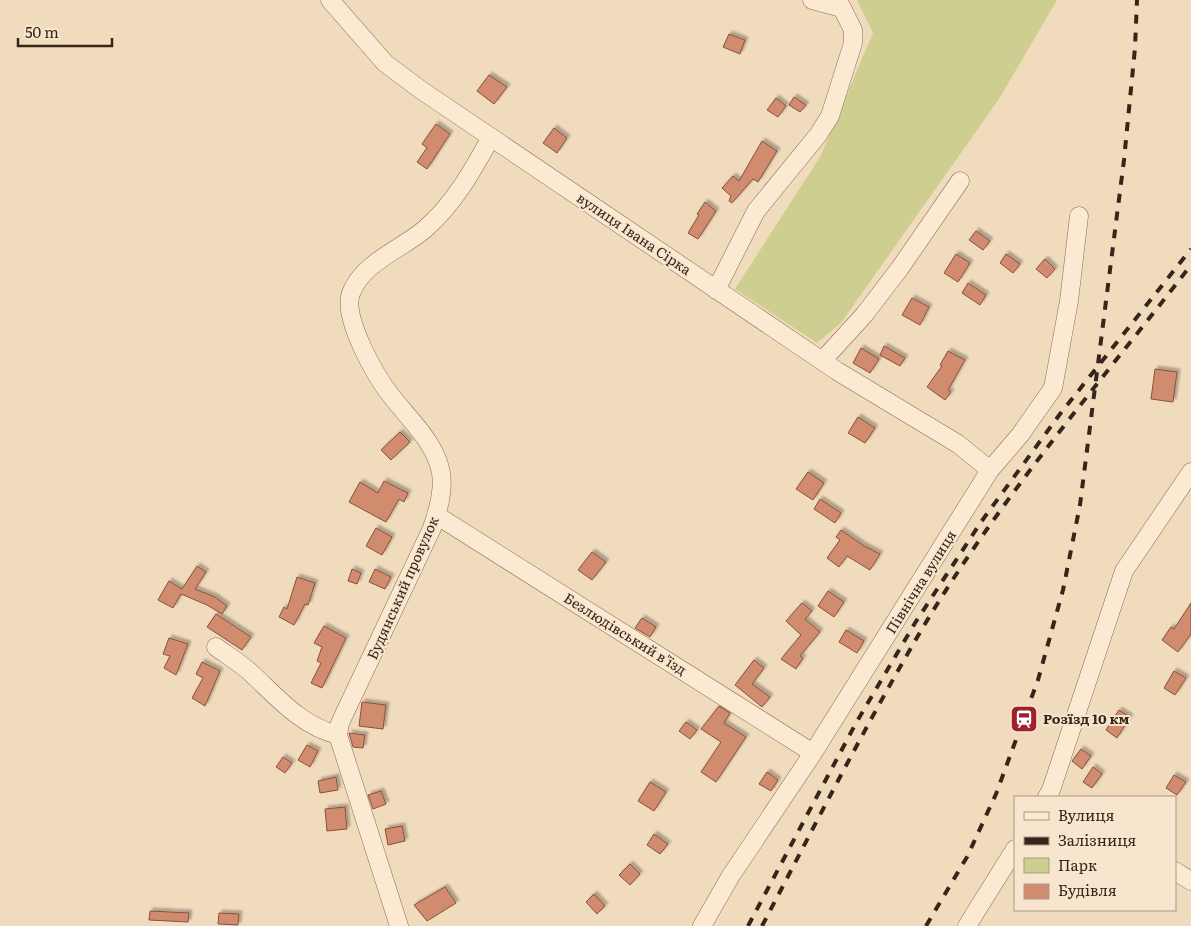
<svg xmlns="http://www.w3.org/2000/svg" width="1191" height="926" font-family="Literata,serif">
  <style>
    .green { fill: #cfce91 }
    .building { fill: #d18c70; stroke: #8a4f3a; filter: url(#shadow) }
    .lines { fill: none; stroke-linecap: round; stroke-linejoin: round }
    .minor-casing { stroke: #896a55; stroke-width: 19 }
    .minor { stroke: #fbe9d1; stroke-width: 18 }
    .rail { stroke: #37251b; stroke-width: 4; stroke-dasharray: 9 9; stroke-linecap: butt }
    .labels { text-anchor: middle; stroke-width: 4; stroke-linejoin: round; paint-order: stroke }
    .street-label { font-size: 14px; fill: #37251b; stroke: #f7e6cd }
    .poi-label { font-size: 14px; font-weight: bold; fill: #37251b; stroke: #f7e6cd; text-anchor: start }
  </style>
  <defs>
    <filter id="shadow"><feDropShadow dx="3" dy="-3" stdDeviation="1" flood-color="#0004"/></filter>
  </defs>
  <rect width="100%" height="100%" fill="#f0dbbd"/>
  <path class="green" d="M857,0H1057L999,99L841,323L817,343L735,289L820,157L873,33Z"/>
  <path class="building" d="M729,34L745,40L740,54L723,47Z
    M489,75L507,87L494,104L477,91Z
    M794,97L806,105L800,112L789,105Z
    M776,98L786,106L778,117L767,110Z
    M436,124L450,134L427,169L417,162L427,148L422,144Z
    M554,128L567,138L557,153L543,143Z
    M762,141L777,151L758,182L753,179L732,203L729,201L731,196L722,188L733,176L739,181Z
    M705,202L716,211L698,239L688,233L699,215L697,214Z
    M976,231L990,241L983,250L969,240Z
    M956,254L970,263L958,282L944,273Z
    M1006,254L1020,264L1013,273L1000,263Z
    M1045,259L1055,269L1047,278L1036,269Z
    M968,283L986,295L980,305L962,293Z
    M912,298L929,307L920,325L902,315Z
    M884,346L905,358L900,366L880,355Z
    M861,348L879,359L870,373L853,363Z
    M948,351L965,360L948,390L951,392L945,400L927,387L942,366L940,365Z
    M1155,369L1177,372L1173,402L1151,399Z
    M858,417L875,428L865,443L848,433Z
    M400,432L410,442L391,460L381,450Z
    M808,472L824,483L813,500L796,489Z
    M384,481L408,493L404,502L399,499L386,522L349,502L360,482L378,493Z
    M820,499L841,513L835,523L814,509Z
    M376,528L392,537L382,555L366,546Z
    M841,530L864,546L880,554L870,570L847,556L839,567L827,558L840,540L836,537Z
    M592,552L606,562L592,580L578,570Z
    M197,566L206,572L195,589L215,597L227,606L222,614L207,605L181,594L173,608L158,600L169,581L182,589Z
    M352,569L361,573L357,584L348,581Z
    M375,569L391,577L385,589L369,582Z
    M297,577L315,583L308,605L305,604L294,625L279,617L284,607L287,609Z
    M828,591L844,602L834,617L818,606Z
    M802,603L812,611L805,619L820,632L800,656L803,658L796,669L781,659L801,635L786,621Z
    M1191,603V634L1178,652L1162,640L1171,627L1174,629Z
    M216,614L251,637L242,650L207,627Z
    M642,618L656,627L650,637L635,628Z
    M324,626L346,638L322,688L311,683L321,663L317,661L322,647L314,643Z
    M846,630L864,641L857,653L839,642Z
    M169,638L188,644L176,675L164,668L170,656L163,654Z
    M754,660L764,668L752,684L770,697L762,707L735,685Z
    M202,662L220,671L205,706L192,698L203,678L196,674Z
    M1174,671L1186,678L1175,695L1164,688Z
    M362,702L386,705L383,729L359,726Z
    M719,706L730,713L724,723L746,737L716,782L701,772L721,742L701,729Z
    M1119,710L1130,717L1117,738L1106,730Z
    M686,722L697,730L690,739L679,731Z
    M349,733L365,735L363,748L353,747Z
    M307,745L318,751L310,767L298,760Z
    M1081,749L1091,756L1082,769L1072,761Z
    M283,757L292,763L285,773L276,767Z
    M1093,767L1102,774L1092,788L1083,782Z
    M767,772L778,780L771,791L759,784Z
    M1174,775L1186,782L1177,795L1166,788Z
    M336,777L338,790L320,793L318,781Z
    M650,782L666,792L654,811L638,801Z
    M381,791L386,804L373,809L368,795Z
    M345,807L347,829L327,831L325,809Z
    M402,826L405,841L388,845L385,829Z
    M654,834L668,844L660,854L647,845Z
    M630,864L640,874L630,885L619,875Z
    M445,887L456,903L427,921L414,905Z
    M594,894L605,906L597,914L586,902Z
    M150,911L189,913L188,922L149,920Z
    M219,913L239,914L238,925L218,924Z"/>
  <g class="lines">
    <g class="minor-casing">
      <path id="minor" d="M330,0L385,63L421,90L837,371L958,444L990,470
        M812,0L842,8
        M716,290L756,211L818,135L830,116L853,43V30L838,0
        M822,361L864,315L900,268L960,181
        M436,515L813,753
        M216,647C227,655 240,663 250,672C277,697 301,726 338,735
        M1047,797L1051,790L1124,571L1191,472
        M1175,871L1191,881
        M399,926L338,735L340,723L432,528C438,511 444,491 441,473C436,443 409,419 392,397C376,377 342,318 351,293C363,262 402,249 425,229C454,204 473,170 491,137
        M702,926L730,877L813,753L990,470L1020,435L1053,388L1069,301L1079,216
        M967,926L1015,849"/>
    </g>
    <use href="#minor" class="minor"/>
    <path class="rail" d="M748,926L856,723L915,623L981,522L1060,414L1191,249
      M762,926C814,827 865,726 922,629C999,499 1099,384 1191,265
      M926,926L967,857L996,794L1038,680L1063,590L1080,505L1124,160L1135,48L1137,0"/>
  </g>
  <defs>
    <g id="station-square" transform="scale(1.4375)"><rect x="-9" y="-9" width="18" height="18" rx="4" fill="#9c2232" stroke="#f7e6cd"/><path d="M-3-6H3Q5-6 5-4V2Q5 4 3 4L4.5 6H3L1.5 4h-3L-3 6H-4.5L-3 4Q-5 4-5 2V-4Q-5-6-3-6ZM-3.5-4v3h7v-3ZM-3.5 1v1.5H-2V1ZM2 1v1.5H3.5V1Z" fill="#fff"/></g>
  </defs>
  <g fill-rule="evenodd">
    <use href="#station-square" x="1024" y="719"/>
  </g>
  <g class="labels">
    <g class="street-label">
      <text transform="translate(634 234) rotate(34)" y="5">вулиця Івана Сірка</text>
      <text transform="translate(921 582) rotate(-58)" y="5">Північна вулиця</text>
      <text transform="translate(403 588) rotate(-66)" y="5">Будянський провулок</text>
      <text transform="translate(625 634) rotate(32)" y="5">Безлюдівський в'їзд</text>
    </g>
    <g class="poi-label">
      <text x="1043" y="724">Розїзд 10 км</text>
    </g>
  </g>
  <rect x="1014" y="796" width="162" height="115" fill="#f7e6cd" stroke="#aa9986"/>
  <rect x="1024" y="812" width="25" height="8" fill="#fbe9d1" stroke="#aa9986"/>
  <text x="1058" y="821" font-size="15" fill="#37251b">Вулиця</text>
  <rect x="1024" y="837" width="25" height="8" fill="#37251b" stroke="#aa9986"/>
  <text x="1058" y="846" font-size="15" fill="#37251b">Залізниця</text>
  <rect x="1024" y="858" width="25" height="15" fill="#cfce91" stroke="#aa9986"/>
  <text x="1058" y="871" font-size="15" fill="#37251b">Парк</text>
  <rect x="1024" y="884" width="25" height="15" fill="#d18c70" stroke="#aa9986"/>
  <text x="1058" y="896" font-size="15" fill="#37251b">Будівля</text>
  <path d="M18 38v8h94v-8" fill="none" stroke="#37251b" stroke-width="2.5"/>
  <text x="25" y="38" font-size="15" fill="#37251b" stroke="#f7e6cd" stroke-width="4" paint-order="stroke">50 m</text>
</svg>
